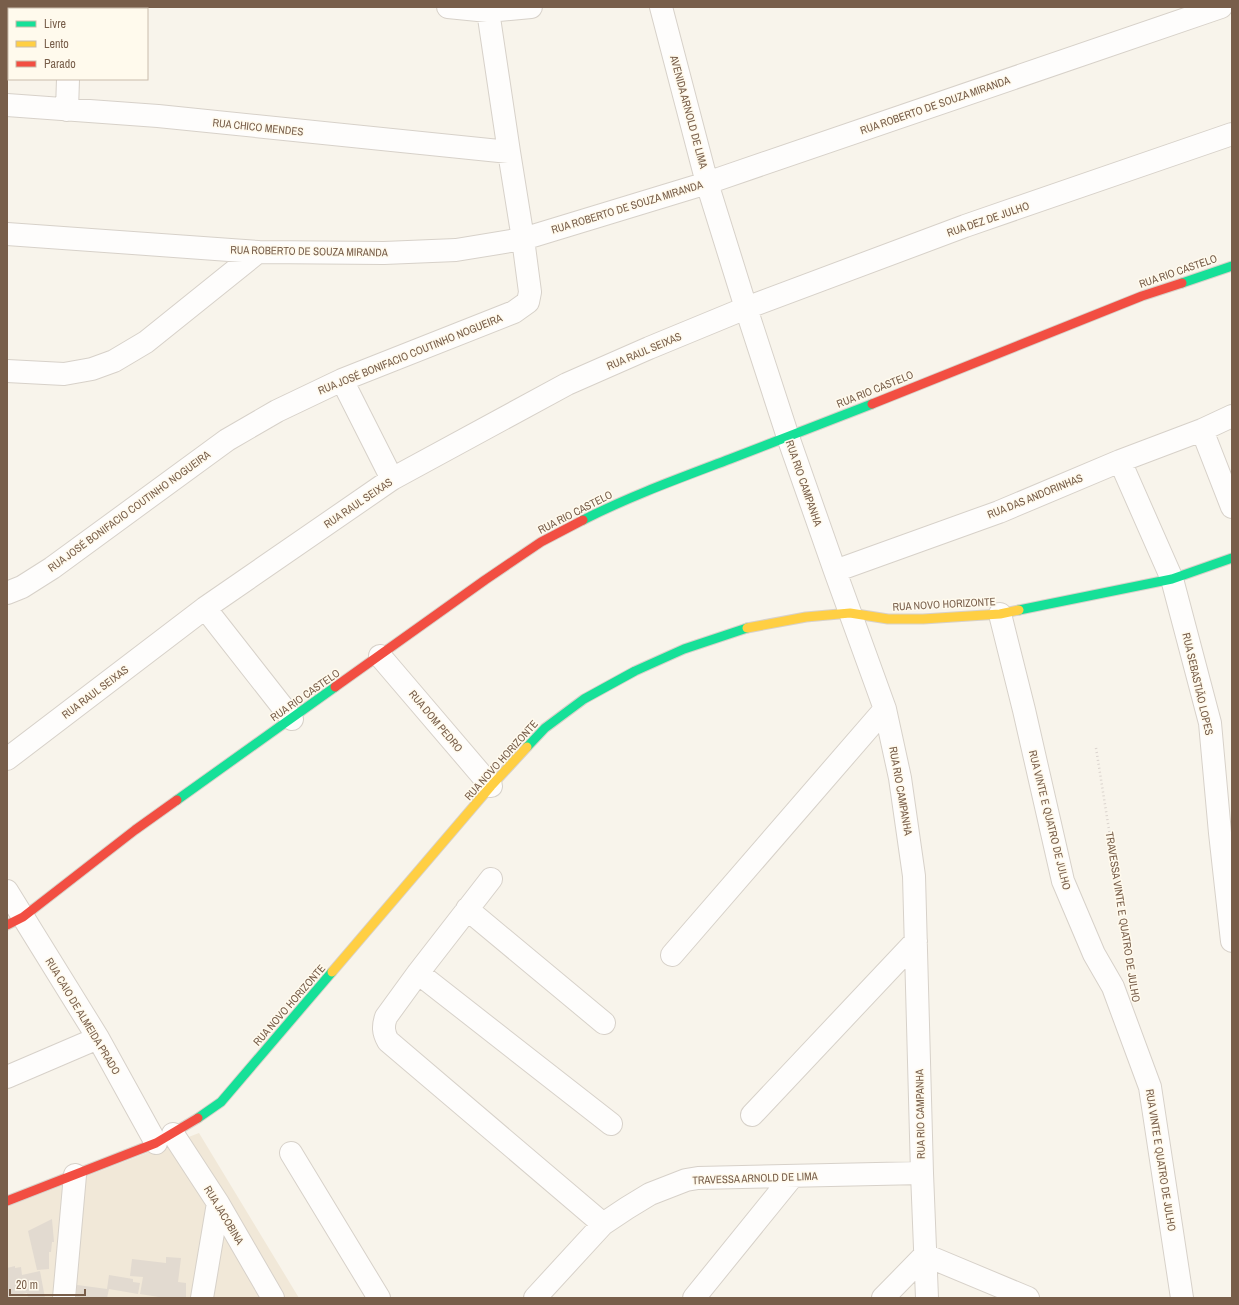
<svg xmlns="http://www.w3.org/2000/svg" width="1239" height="1305" font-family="'Archivo Narrow',sans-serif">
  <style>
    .residential { fill: #f1e8d8 }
    .building { fill: #e2dad0 }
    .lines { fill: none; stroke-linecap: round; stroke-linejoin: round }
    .street-casing { stroke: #d7d1c9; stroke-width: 24 }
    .fast-casing { stroke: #d8d1c9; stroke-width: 11 }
    .slow-casing { stroke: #d8d1c9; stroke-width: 11 }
    .jam-casing { stroke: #d8d1c9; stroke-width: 11 }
    .path { stroke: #dbd4ce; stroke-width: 2.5; stroke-dasharray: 1 3; stroke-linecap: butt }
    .street { stroke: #fefdfc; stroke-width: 22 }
    .fast { stroke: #16e098; stroke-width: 9 }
    .slow { stroke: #ffcf43; stroke-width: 9 }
    .jam { stroke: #f24e42; stroke-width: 9 }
    .labels { text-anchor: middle; stroke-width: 3; stroke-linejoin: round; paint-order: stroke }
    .street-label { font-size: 11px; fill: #785e4a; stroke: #fffaed }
  </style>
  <rect width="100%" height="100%" fill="#f8f4eb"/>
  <path class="residential" d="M199,1133L299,1298H7V1207Z"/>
  <path class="building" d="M52,1219L54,1242H52L51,1252H49V1269L37,1270L28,1231Z
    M166,1257L181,1258L178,1282L186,1283V1298H165L140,1294L143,1277L130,1276L132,1259L166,1263Z
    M15,1266V1268L21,1267L22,1275L40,1271L45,1298H28L27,1293L7,1297V1268Z
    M109,1275L133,1279V1282L140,1283L138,1294L109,1289L107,1298H76L77,1285L107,1289Z"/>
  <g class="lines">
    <g class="street-casing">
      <path id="street" d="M448,7L488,11L531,7
        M661,7L707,183L746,308L788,437L835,571L885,709L900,778L914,876L922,1173L927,1298
        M70,9V7
        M7,105L158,116L509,152
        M67,110L68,79
        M7,234L258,252L384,253L456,250L523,239L707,183L1221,7
        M7,371L64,374L92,369L114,361L146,342L258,252
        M342,380L392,479
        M1202,430L1232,507
        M1120,461L1172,579L1210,723L1220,833L1232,941
        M835,571L999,512L1120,461L1202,430L1232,416
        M7,593L22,587L52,568L227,440L277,411L342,380L514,312L528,302L530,292L523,239L509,152L488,11
        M205,608L292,719
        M1000,614L1024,710L1063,881L1094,954L1113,987L1150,1087L1182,1298
        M380,656L491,786
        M7,759L205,608L392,479L567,384L649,348L746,308L965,226L1232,134
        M491,879L418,973L386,1017C383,1026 383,1032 388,1041L603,1224
        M7,891L98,1038L156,1143
        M467,909L604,1023
        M672,955L885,709
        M418,973L611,1124
        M7,1077L98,1038
        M752,1115L916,941
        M173,1134L218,1203L273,1298
        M291,1153L379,1298
        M64,1298L75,1175
        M202,1298L218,1203
        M535,1298L603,1224L627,1208L650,1194L686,1180L698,1178L922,1173
        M694,1298L792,1177
        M883,1298L925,1255L1028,1298"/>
    </g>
    <g class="fast-casing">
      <path id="fast" d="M1182,283L1232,266
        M583,520C630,496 680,478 730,459C777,441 825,422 872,404
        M1019,610L1172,579L1232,558
        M527,747L545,728L584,699L635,671L684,649L747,628
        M177,800L335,687
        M198,1118L221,1102L332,972"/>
    </g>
    <g class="slow-casing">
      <path id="slow" d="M747,628L806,617L850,613L888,619H923L1000,614L1019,610
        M332,972L491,786L527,747"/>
    </g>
    <g class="jam-casing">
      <path id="jam" d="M872,404L1142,296L1182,283
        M335,687L485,580L541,542L583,520
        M7,925L23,917L135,830L177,800
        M7,1201L156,1143L198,1118"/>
    </g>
    <path class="path" d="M1096,748L1131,968"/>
    <use href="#street" class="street"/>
    <use href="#fast" class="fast"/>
    <use href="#slow" class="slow"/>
    <use href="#jam" class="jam"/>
  </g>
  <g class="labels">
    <g class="street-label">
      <text transform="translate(935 105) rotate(-19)" y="4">RUA ROBERTO DE SOUZA MIRANDA</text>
      <text transform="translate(689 112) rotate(75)" y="4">AVENIDA ARNOLD DE LIMA</text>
      <text transform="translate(258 127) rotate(6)" y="4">RUA CHICO MENDES</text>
      <text transform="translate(627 207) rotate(-17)" y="4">RUA ROBERTO DE SOUZA MIRANDA</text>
      <text transform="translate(988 219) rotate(-19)" y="4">RUA DEZ DE JULHO</text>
      <text transform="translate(309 251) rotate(1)" y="4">RUA ROBERTO DE SOUZA MIRANDA</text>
      <text transform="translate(1178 271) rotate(-19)" y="4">RUA RIO CASTELO</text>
      <text transform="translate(644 351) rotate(-23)" y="4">RUA RAUL SEIXAS</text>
      <text transform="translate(410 354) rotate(-22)" y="4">RUA JOSÉ BONIFACIO COUTINHO NOGUEIRA</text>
      <text transform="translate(875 389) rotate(-22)" y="4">RUA RIO CASTELO</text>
      <text transform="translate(804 483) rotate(71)" y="4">RUA RIO CAMPANHA</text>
      <text transform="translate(1035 496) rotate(-22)" y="4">RUA DAS ANDORINHAS</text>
      <text transform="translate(358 503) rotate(-34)" y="4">RUA RAUL SEIXAS</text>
      <text transform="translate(129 511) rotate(-36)" y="4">RUA JOSÉ BONIFACIO COUTINHO NOGUEIRA</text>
      <text transform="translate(575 512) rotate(-27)" y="4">RUA RIO CASTELO</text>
      <text transform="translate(944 604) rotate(-3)" y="4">RUA NOVO HORIZONTE</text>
      <text transform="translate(1198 684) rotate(77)" y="4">RUA SEBASTIÃO LOPES</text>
      <text transform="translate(95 692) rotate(-37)" y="4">RUA RAUL SEIXAS</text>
      <text transform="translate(305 695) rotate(-35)" y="4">RUA RIO CASTELO</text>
      <text transform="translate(436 721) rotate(50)" y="4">RUA DOM PEDRO</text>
      <text transform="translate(501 760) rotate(-48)" y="4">RUA NOVO HORIZONTE</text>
      <text transform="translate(901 791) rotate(80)" y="4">RUA RIO CAMPANHA</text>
      <text transform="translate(1050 820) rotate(76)" y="4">RUA VINTE E QUATRO DE JULHO</text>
      <text transform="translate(1123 917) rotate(81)" y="4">TRAVESSA VINTE E QUATRO DE JULHO</text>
      <text transform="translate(289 1005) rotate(-49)" y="4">RUA NOVO HORIZONTE</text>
      <text transform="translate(83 1016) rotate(59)" y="4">RUA CAIO DE ALMEIDA PRADO</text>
      <text transform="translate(920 1114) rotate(-91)" y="4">RUA RIO CAMPANHA</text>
      <text transform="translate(1161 1160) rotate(81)" y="4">RUA VINTE E QUATRO DE JULHO</text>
      <text transform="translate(755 1178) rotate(-2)" y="4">TRAVESSA ARNOLD DE LIMA</text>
      <text transform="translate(224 1215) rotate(59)" y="4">RUA JACOBINA</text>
    </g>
  </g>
  <rect width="1239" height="1305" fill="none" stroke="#785e4a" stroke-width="16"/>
  <rect x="8" y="8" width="140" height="72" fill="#fffaed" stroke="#c9bcac"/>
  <rect x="16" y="21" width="20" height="6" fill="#16e098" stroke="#c9bcac"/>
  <text x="44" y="28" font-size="12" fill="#785e4a">Livre</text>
  <rect x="16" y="41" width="20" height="6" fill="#ffcf43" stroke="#c9bcac"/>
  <text x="44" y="48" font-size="12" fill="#785e4a">Lento</text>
  <rect x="16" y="61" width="20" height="6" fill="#f24e42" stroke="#c9bcac"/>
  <text x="44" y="68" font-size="12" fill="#785e4a">Parado</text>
  <path d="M10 1289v6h75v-6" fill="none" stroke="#785e4a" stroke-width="2"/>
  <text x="16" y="1289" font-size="12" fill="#785e4a" stroke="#fffaed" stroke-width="3" paint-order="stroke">20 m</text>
</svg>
